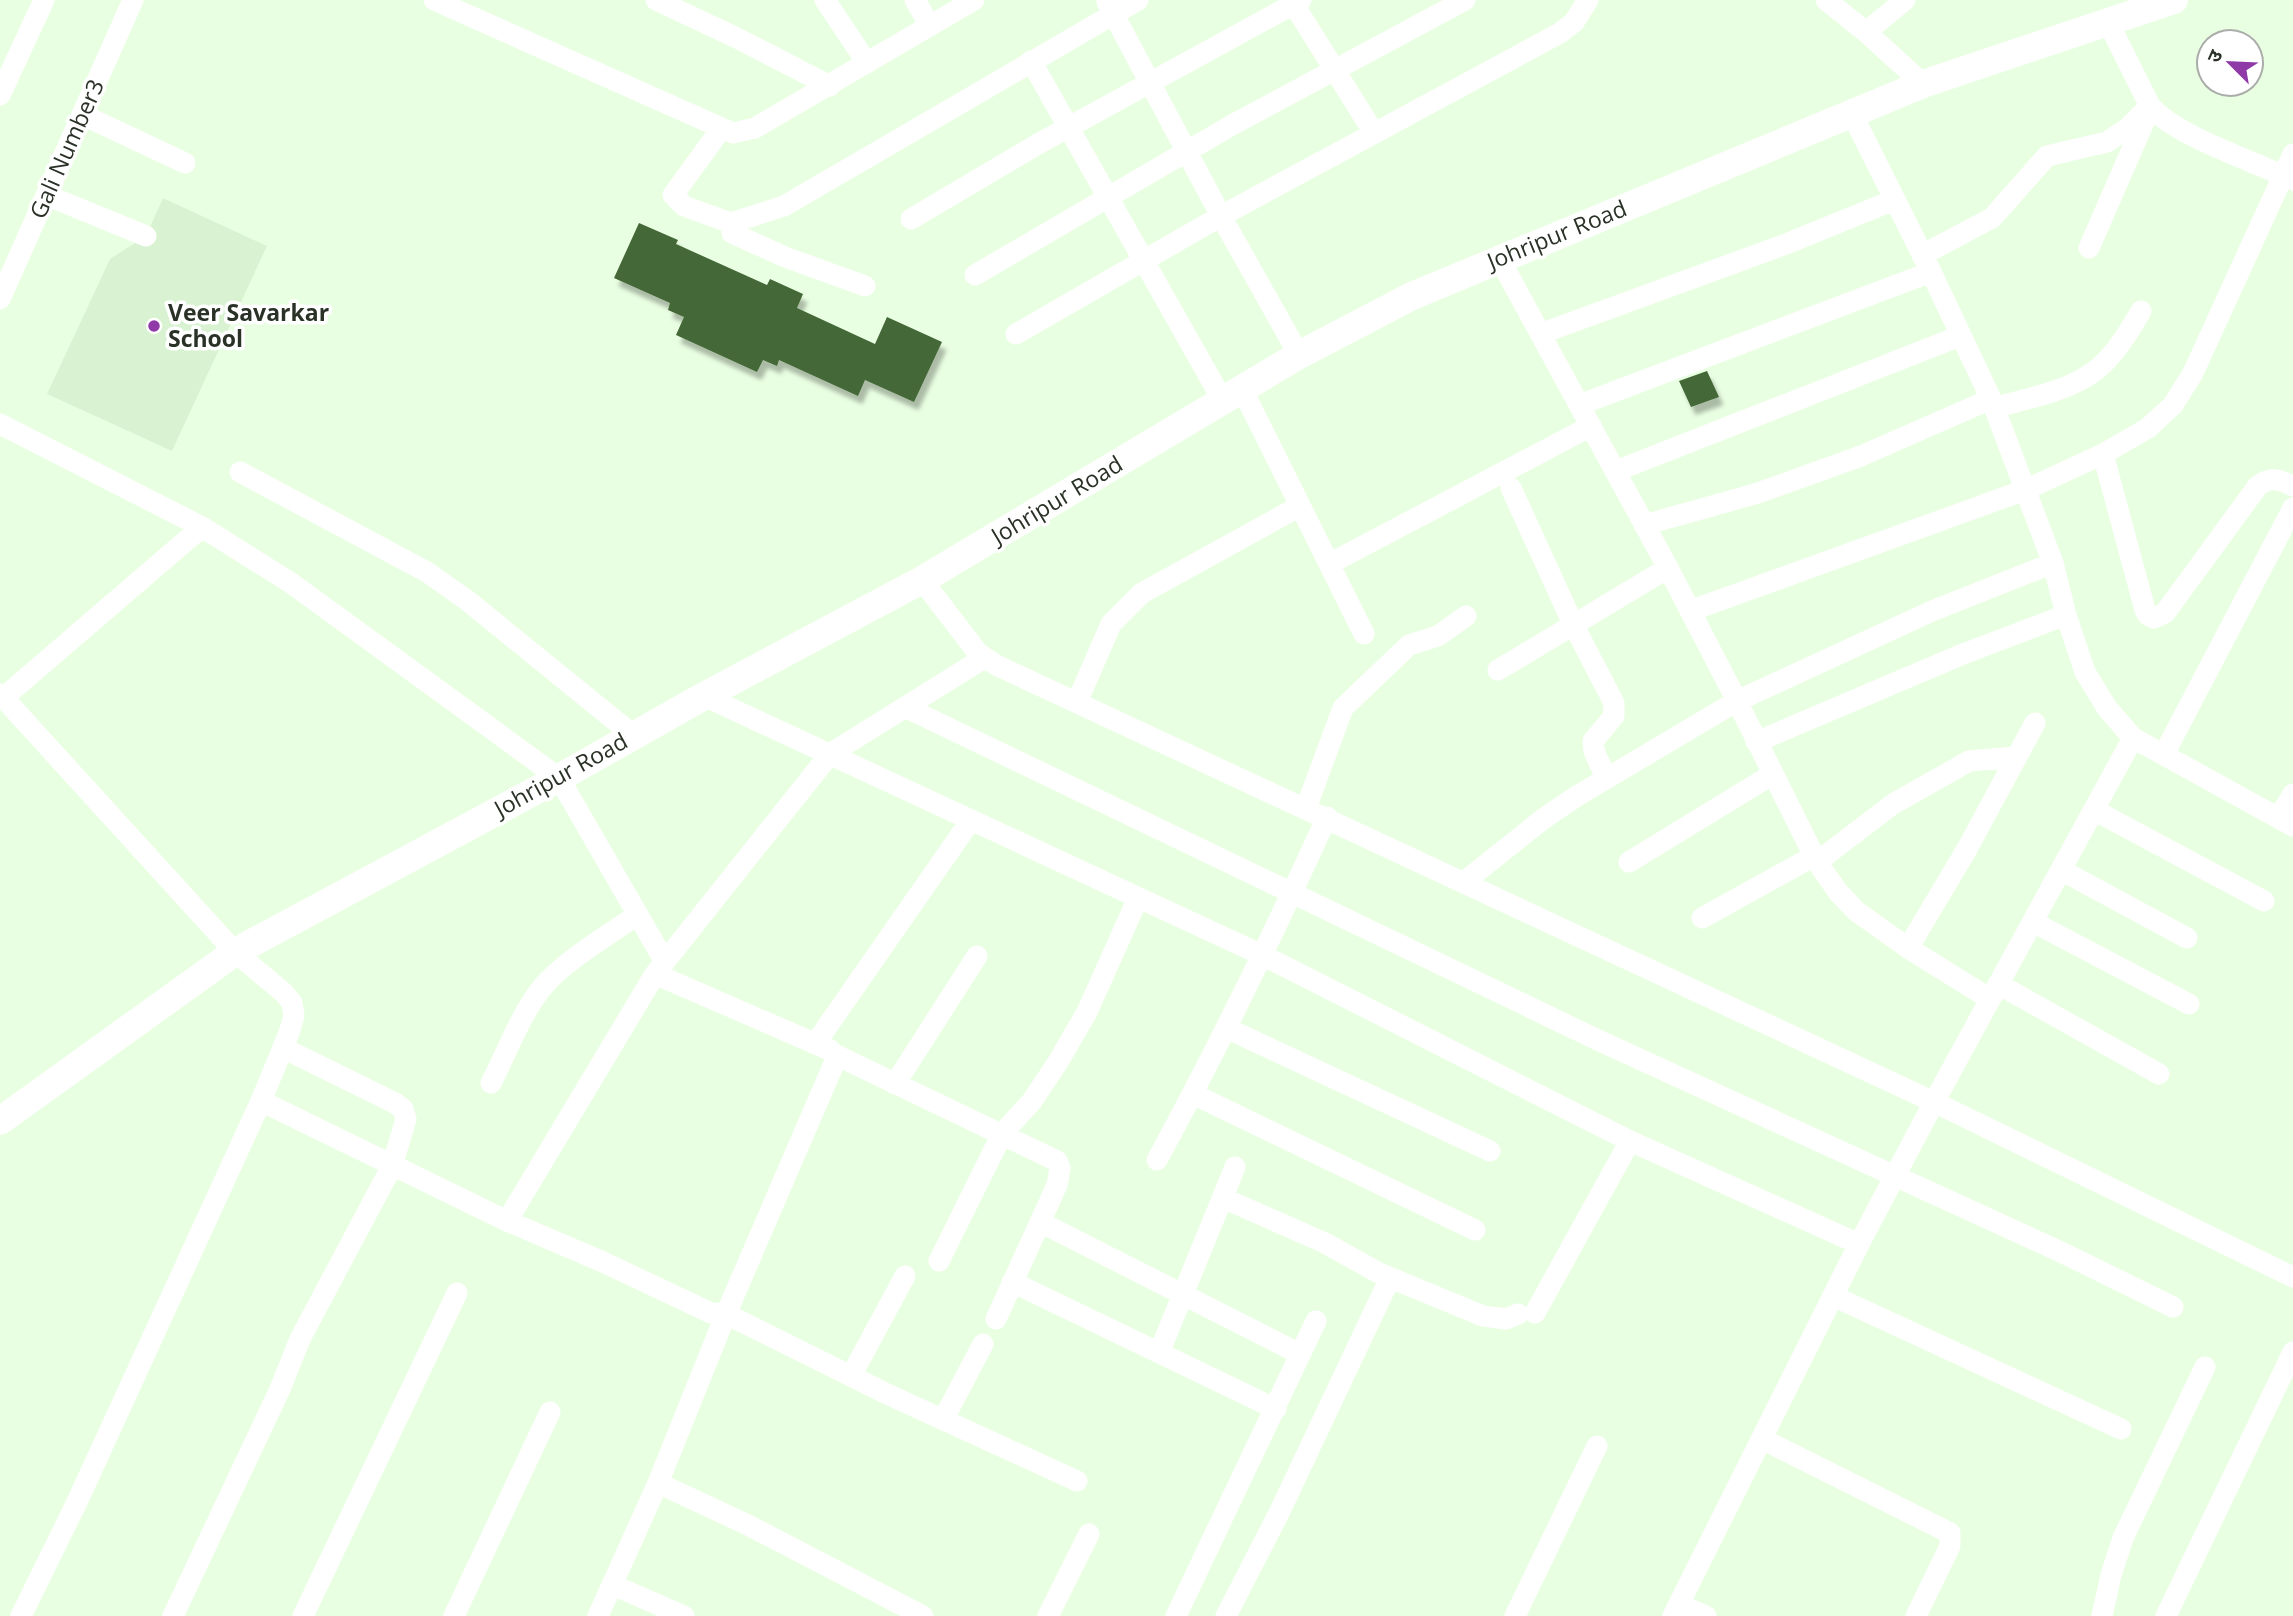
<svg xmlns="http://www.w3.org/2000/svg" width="2293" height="1616" font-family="'Open Sans','Noto Sans Devanagari',sans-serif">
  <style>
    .built { fill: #d9f3d2 }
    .building { fill: #446737; filter: url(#shadow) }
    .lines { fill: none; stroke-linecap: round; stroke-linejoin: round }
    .minor { stroke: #fff; stroke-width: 21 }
    .tertiary { stroke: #fff; stroke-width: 28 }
    .poi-dot { fill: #8f3aa7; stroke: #fff; stroke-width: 2.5 }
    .labels { text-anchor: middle; stroke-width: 7; stroke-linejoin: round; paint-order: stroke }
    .street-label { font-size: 23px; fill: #2a3227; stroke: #fff }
    .poi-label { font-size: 23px; font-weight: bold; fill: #2a3227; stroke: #fff; text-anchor: start }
  </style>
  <defs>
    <filter id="shadow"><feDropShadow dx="4.5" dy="8" stdDeviation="2" flood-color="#0004"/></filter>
  </defs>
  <rect width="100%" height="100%" fill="#e9ffe2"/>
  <path class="built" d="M163,198L267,246L172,451L47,394L110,259L146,236Z"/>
  <path class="building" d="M639,223L678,240L676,244L767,285L770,279L803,294L797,308L875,344L887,317L942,342L914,402L865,380L858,396L779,360L777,366L763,360L757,372L676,335L684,317L668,310L670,303L614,278Z
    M1707,371L1719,397L1691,407L1679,381Z"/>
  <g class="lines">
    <path class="minor" d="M434,0L733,133L755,128L974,0
      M656,0L735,37L830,86
      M825,0L867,63
      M915,0L930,26
      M1291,0L1374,133
      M1826,0L1866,32L1923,84
      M1107,2L1221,216L1299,355
      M2108,22L2150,106C2177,137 2254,161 2293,180
      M1866,32L1905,0
      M1031,61L1223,401
      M0,95L44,0
      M1852,114L1931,272L1991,399L2053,563L2066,615L2085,672L2107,708L2133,738L2293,826
      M83,115L185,163
      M721,129L673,195L684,206L731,223L784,206L1138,0
      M46,195L146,236
      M911,219L1038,144L1301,0
      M731,223L732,233L785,257L865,286
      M2089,248L2147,115
      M1922,255L1992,218L2047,156L2107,142L2128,128L2150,106
      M1499,258L1668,568L1737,701L1817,862L1838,892L1856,911L1908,948L1990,999
      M975,275L1232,125L1465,0
      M0,299L133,0
      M1016,334L1221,216L1560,33L1574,22L1588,0
      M1540,334L1786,244L1894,200
      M1242,389L1364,634
      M1579,405L1931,272
      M1994,408C2031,397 2080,390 2107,360C2121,345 2131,328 2141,311
      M0,424L202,527L291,583L559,778L665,962
      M2103,454L2145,610L2148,615L2154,618L2165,613L2257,487C2269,476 2279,479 2293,486
      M1616,471L1960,336
      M240,472L427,572L468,601L633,735
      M1511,488L1573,624L1614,703V716L1593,741L1594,751L1606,778
      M1644,525L1758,493L1861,456L1991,399
      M1329,564L1591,426
      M922,580L978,653L996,665L1934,1102L2293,1277
      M1690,611L2025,490L2103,454L2148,428L2173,405L2193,373L2293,154
      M1498,670L1668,568
      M0,694L235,952L284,993L292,1003L294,1016L289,1033L261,1101L77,1502L21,1616
      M704,696L1262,955L1630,1141L1859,1244
      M3,698L202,527
      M1077,702L1111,624L1142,593L1300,506
      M907,708L1600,1041L2061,1252L2173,1307
      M1756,742L1963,654L2066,615
      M2164,754L2293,508
      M1306,808L1343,708L1409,645L1438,636L1466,616
      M2094,810L2264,901
      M2279,817L2293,794
      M1629,862L1773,774
      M1817,862L1893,804L1969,761L2016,757
      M2061,870L2187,938
      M1464,882L1543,819L1577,796L1737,701L1932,611L2053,563
      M1702,918L1814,856
      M2033,922L2189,1004
      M1908,948L1967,849L2035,723
      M1998,984L2159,1074
      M1226,1028L1490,1151
      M815,1044L971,820
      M836,1055L1057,1161L1060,1168L1057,1185L996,1319
      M491,1083C508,1050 522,1010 546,983C572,956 607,936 637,915
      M895,1084L977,956
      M1193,1094L1475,1230
      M261,1101L507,1221L603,1262L711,1313L726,1314L885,1393L1077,1481
      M1157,1160C1218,1048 1274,933 1327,817
      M1223,1198L1325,1243L1379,1273L1483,1316L1506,1319L1518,1314
      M507,1221L655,974L830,754L984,658
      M1040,1222L1300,1354
      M939,1261L1002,1134L1032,1101L1058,1062L1087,1012L1138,898
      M1012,1282L1276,1409
      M1833,1296L2121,1429
      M1535,1313L1630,1141
      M1159,1353L1235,1167
      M851,1376L905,1276
      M943,1420L983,1344
      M1762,1439L1950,1533V1546L1916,1616
      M658,1483L748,1525L923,1616
      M613,1585L684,1616
      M1679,1604L1706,1616
      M173,1616L280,1389L300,1339L392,1166L406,1119L403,1109L395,1103L283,1048
      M303,1616L457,1293
      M454,1616L550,1412
      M598,1616L658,1483L726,1314L836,1059L830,1050L655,974
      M1048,1616L1089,1534
      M1176,1616L1316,1321
      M1226,1616L1279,1513L1390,1278
      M1515,1616L1597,1446
      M1673,1616L1859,1244L1934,1102L2133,738
      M2102,1616L2111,1575L2123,1538L2205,1367
      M2166,1616L2293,1352"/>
    <path class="tertiary" d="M0,1121L235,952L559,778L704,696L922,580L1299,355L1412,296L1923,84L2174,0"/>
  </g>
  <circle class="poi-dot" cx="154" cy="326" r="7"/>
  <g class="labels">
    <g class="street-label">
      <text transform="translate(67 149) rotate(-66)" y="8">Gali Number3</text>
      <text transform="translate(1557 235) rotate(-22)" y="8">Johripur Road</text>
      <text transform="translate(1057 500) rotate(-31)" y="8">Johripur Road</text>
      <text transform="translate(561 775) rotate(-29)" y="8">Johripur Road</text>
    </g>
    <g class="poi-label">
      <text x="168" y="321">Veer Savarkar<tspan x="168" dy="26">School</tspan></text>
    </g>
  </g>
  <g transform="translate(2230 63) rotate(294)"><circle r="33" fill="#ffffff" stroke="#aaada9" stroke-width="2"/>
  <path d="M0-5L12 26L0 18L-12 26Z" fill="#8f3aa7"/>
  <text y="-10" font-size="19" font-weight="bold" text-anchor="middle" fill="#2a3227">उ</text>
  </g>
</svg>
